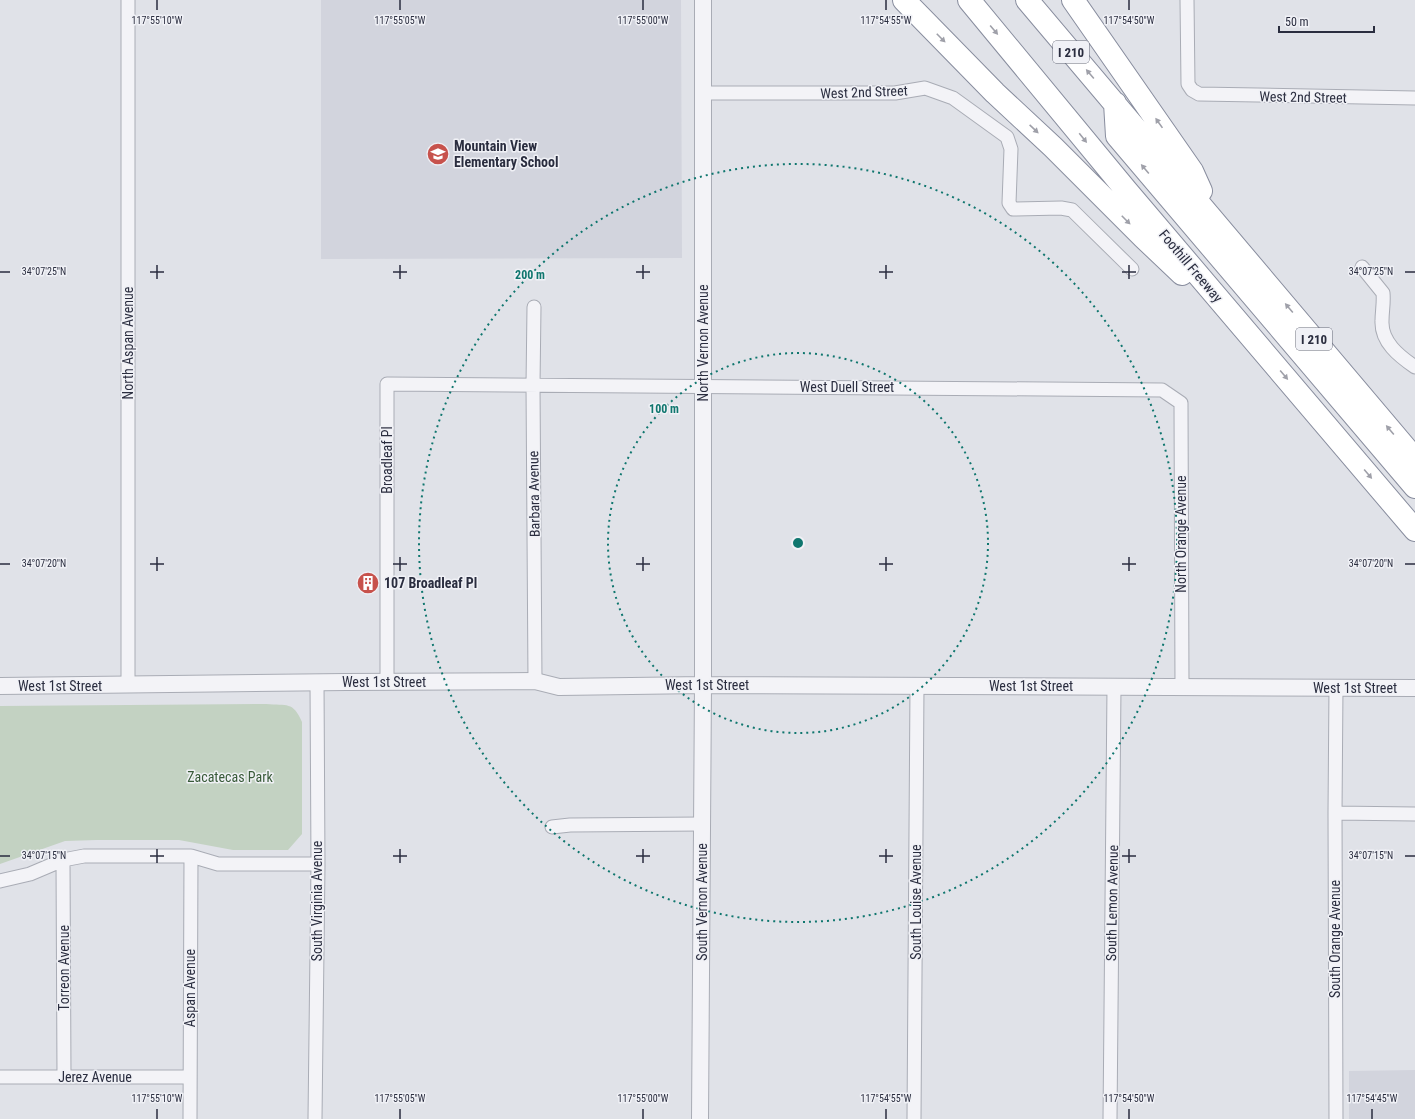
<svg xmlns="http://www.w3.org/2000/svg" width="1415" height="1119" font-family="'Roboto Condensed',sans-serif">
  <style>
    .built { fill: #d2d4dd }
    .green { fill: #c3d2c2 }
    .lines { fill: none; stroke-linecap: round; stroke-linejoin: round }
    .minor-casing { stroke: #a9acb5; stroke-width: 15 }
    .tertiary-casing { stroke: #a9acb5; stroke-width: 18 }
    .motorway-casing { stroke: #888d9e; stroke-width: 24 }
    .minor { stroke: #f3f3f7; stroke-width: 13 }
    .tertiary { stroke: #f3f3f7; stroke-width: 16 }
    .motorway { stroke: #fff; stroke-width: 22 }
    .oneway { fill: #9fa0a9 }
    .ticks { fill: none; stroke: #2a2d3f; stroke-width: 1.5 }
    .ring { fill: none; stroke: #0f766e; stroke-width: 2; stroke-dasharray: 2 4 }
    .labels { text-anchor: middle; stroke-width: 3; stroke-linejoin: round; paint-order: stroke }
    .shield { fill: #f0f1f6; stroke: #656876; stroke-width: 1 }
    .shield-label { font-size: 13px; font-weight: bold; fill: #2a2d3f }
    .street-label { font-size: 14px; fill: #2a2d3f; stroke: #f0f1f6 }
    .poi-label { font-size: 14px; font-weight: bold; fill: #2a2d3f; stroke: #f0f1f6; text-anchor: start }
    .park-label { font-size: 14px; fill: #385a38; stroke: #f0f1f6 }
    .ticks-label { font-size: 10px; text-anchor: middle; fill: #2a2d3f; stroke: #f0f1f6; stroke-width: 3; stroke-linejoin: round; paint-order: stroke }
    .centre { fill: #0f766e; stroke: #f0f1f6; stroke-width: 2 }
    .ring-label { font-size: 12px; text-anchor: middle; font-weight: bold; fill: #0f766e; stroke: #f0f1f6; stroke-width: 3; stroke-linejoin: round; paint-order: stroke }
  </style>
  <rect width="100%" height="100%" fill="#e0e2e8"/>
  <path class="built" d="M321,0H681L682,258L321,259Z
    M1415,1070V1119H1349V1071Z"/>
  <path class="green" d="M266,704C287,706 293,701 302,722V834L288,850H233L179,840H97L65,841L0,864V706Z"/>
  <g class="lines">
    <g class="minor-casing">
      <path id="minor" d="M128,0V685
        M1187,0L1188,84L1192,90L1199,94L1415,98
        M704,93H895L925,88L953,98L1007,137L1011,149L1009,203L1013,209L1061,208L1072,210L1132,269
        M1362,267L1383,293C1384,303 1382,311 1382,321C1381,342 1399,356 1415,367
        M534,307L533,385L535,681
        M387,682V384L1162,390L1181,403L1182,687
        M1335,813L1415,814
        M552,827L570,825L702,824
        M63,860L64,1077
        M0,881L30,874L63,860L84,856H191L218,864H318
        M0,1077H190
        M190,1119L191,856
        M315,1119L318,864L317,682
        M914,1119L917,686
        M1110,1119L1114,687
        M1336,1119L1335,813L1336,687"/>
    </g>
    <g class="tertiary-casing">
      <path id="tertiary" d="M0,686L346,682L535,681L559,687L703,685L1415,688
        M700,1119L703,685V0"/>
    </g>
    <g class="motorway-casing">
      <path id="motorway" d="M904,0L995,93L1053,147L1143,237L1182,274
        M969,0L1126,190L1415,530
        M1027,0L1415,459
        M1073,0L1192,171L1201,191
        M1115,103L1117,136L1415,487"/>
    </g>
    <use href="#minor" class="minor"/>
    <use href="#tertiary" class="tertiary"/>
    <use href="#motorway" class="motorway"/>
  </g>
  <defs><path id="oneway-solid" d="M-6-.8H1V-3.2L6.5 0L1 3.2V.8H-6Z"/></defs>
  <g class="oneway">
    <use href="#oneway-solid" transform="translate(994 30) rotate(50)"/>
    <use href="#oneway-solid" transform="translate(941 38) rotate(45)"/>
    <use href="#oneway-solid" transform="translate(1090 74) rotate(-130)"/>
    <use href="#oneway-solid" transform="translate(1159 123) rotate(-125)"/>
    <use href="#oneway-solid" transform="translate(1034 129) rotate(43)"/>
    <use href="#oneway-solid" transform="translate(1083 138) rotate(51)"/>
    <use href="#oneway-solid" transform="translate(1145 169) rotate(-130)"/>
    <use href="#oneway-solid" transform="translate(1126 220) rotate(45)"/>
    <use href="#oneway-solid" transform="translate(1289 308) rotate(-130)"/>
    <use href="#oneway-solid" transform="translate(1284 375) rotate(50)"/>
    <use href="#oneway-solid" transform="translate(1390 430) rotate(-130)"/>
    <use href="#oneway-solid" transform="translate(1368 474) rotate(50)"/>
  </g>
  <path class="ticks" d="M157,0V10M400,0V10M643,0V10M886,0V10M1129,0V10M157,265V279M400,265V279M643,265V279M886,265V279M1129,265V279M0,272H10M150,272H164M393,272H407M636,272H650M879,272H893M1122,272H1136M1405,272H1415M157,557V571M400,557V571M643,557V571M886,557V571M1129,557V571M0,564H10M150,564H164M393,564H407M636,564H650M879,564H893M1122,564H1136M1405,564H1415M157,849V863M400,849V863M643,849V863M886,849V863M1129,849V863M0,856H10M150,856H164M393,856H407M636,856H650M879,856H893M1122,856H1136M1405,856H1415M157,1109V1119M400,1109V1119M643,1109V1119M886,1109V1119M1129,1109V1119M1372,1109V1119"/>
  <g class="ring">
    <circle cx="798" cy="543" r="190"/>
    <circle cx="798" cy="543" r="379"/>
  </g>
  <defs>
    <g id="school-disc" transform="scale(1.15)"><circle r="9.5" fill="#c7524c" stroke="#f0f1f6"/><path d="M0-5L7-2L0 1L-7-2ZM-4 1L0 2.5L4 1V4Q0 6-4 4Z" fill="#fff"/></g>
    <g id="building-disc" transform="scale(1.15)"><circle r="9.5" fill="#c7524c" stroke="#f0f1f6"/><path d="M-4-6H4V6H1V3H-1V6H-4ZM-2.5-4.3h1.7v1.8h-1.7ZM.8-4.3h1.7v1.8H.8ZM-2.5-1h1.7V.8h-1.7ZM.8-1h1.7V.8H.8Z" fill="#fff"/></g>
  </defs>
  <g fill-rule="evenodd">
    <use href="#school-disc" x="438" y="154"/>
    <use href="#building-disc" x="368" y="583"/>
  </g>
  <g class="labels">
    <g class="shield">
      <rect x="1053" y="41" width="36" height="22" rx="3"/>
      <rect x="1296" y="328" width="36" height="22" rx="3"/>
    </g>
    <g class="shield-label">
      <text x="1071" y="57">I 210</text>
      <text x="1314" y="344">I 210</text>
    </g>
    <g class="street-label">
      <text transform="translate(864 92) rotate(-2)" y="5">West 2nd Street</text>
      <text transform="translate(1303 97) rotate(1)" y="5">West 2nd Street</text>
      <text transform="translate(1191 266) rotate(50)" y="5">Foothill Freeway</text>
      <text transform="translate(128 343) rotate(-90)" y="5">North Aspan Avenue</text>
      <text transform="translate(703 343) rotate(-90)" y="5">North Vernon Avenue</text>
      <text x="847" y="392">West Duell Street</text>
      <text transform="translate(387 460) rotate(-90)" y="5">Broadleaf Pl</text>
      <text transform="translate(534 494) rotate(-91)" y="5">Barbara Avenue</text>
      <text transform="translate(1181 534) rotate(-90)" y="5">North Orange Avenue</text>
      <text x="384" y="687">West 1st Street</text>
      <text x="707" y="690">West 1st Street</text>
      <text x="60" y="691">West 1st Street</text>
      <text x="1031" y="691">West 1st Street</text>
      <text x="1355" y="693">West 1st Street</text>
      <text transform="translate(317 901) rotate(-90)" y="5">South Virginia Avenue</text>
      <text transform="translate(702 902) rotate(-90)" y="5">South Vernon Avenue</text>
      <text transform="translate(916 902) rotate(-90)" y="5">South Louise Avenue</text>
      <text transform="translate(1112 903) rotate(-89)" y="5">South Lemon Avenue</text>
      <text transform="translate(1335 939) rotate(-90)" y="5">South Orange Avenue</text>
      <text transform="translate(64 968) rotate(-90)" y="5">Torreon Avenue</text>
      <text transform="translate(190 988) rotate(-90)" y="5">Aspan Avenue</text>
      <text x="95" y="1082">Jerez Avenue</text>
    </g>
    <g class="poi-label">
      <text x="454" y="151">Mountain View<tspan x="454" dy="16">Elementary School</tspan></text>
      <text x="384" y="588">107 Broadleaf Pl</text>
    </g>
    <g class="park-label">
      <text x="230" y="782">Zacatecas Park</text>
    </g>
  </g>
  <g class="ticks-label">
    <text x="157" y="24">117°55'10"W</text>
    <text x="400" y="24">117°55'05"W</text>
    <text x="643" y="24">117°55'00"W</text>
    <text x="886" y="24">117°54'55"W</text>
    <text x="1129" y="24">117°54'50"W</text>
    <text x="44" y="275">34°07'25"N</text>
    <text x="1371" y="275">34°07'25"N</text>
    <text x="44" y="567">34°07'20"N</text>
    <text x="1371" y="567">34°07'20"N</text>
    <text x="44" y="859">34°07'15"N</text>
    <text x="1371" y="859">34°07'15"N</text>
    <text x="157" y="1102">117°55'10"W</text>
    <text x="400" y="1102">117°55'05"W</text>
    <text x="643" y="1102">117°55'00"W</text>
    <text x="886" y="1102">117°54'55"W</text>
    <text x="1129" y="1102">117°54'50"W</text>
    <text x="1372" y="1102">117°54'45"W</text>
  </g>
  <circle cx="798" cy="543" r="6" class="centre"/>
  <g class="ring-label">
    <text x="530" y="279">200 m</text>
    <text x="664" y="413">100 m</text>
  </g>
  <path d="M1279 26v6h95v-6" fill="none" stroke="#2a2d3f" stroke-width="2"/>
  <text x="1285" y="26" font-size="12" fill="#2a2d3f" stroke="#f0f1f6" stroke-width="3" paint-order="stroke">50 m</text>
</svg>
